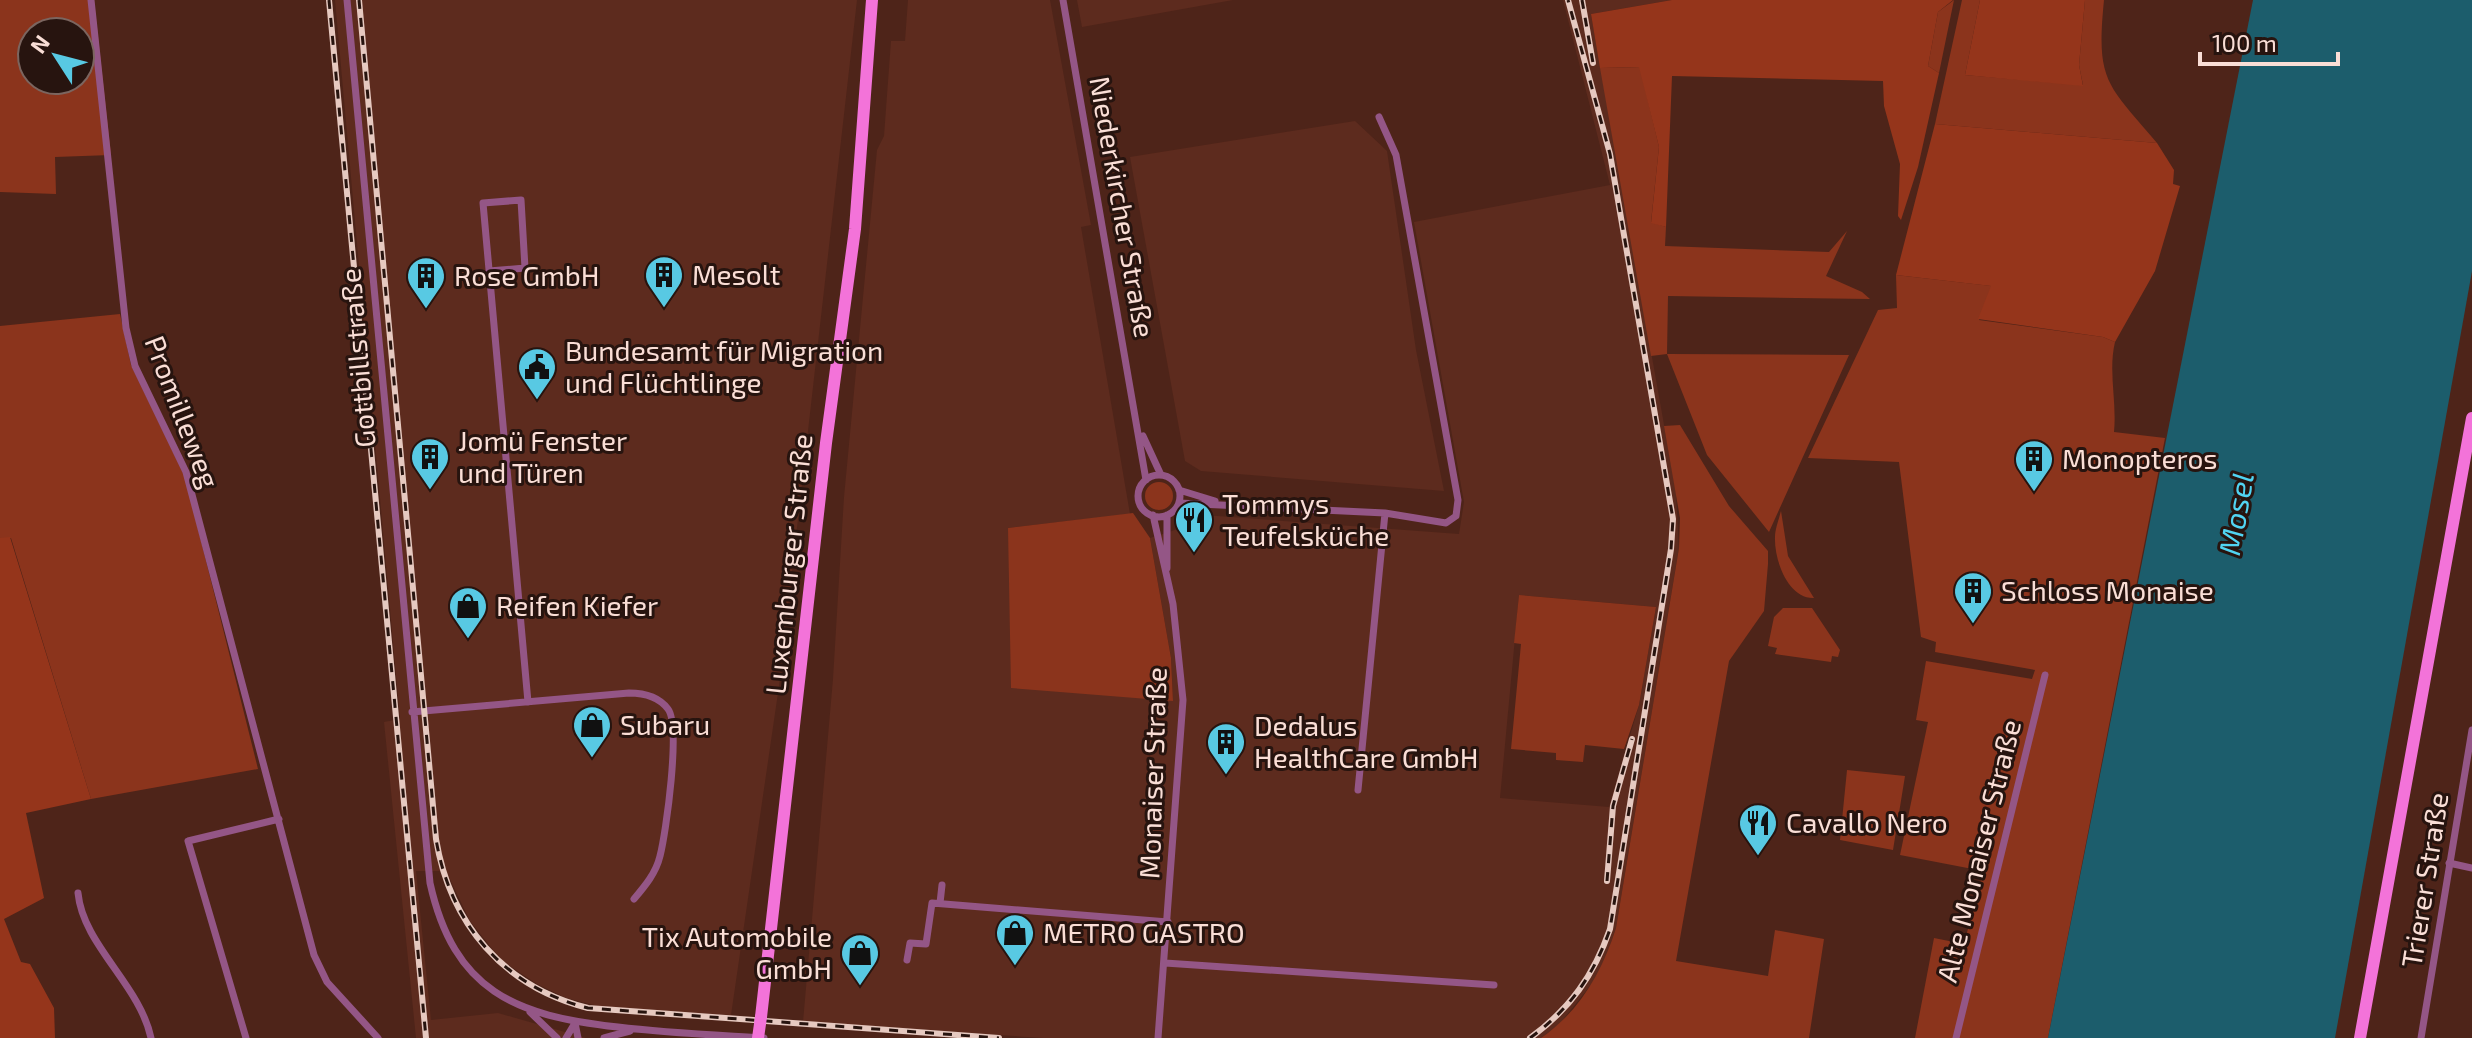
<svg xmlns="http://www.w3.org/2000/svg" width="2472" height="1038" font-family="'Exo 2',sans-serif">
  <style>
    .built { fill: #5d2b1e; fill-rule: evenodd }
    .green { fill: #8b341c; fill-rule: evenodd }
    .forest { fill: #95351b }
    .water { fill: #1c5d6c }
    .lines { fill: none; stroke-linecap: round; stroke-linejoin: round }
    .minor { stroke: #945686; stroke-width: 7 }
    .primary { stroke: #f373d9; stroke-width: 12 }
    .rail-casing { stroke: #e6c9c0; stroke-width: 6 }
    .rail { stroke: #27140f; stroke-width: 3; stroke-dasharray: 9; stroke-linecap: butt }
    .primary-bridge { stroke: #f373d9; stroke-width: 12 }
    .labels { text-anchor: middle; stroke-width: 6; stroke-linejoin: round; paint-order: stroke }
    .street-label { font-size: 28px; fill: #faded6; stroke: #27140f }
    .poi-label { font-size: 28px; fill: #faded6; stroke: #27140f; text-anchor: start }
    .water-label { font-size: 30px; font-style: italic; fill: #51d4f2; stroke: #27140f }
  </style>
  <rect width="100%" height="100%" fill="#4e2419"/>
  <path class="built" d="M335,0H857L779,686L731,1015L606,1008L566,998L537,984L501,960L470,921L446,871H416L431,1020L498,1013L586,1038H416L384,722L400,719Z
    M908,0H1050L1091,225L1081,227L1130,514L1008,528L1173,700L1171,658L1150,538L1175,530L1194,515H1204L1459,534L1464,502L1414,222L1610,185L1563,0H1672L1591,14L1676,492L1679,548L1616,928L1604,965L1594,981L1558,1026L1541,1038H1043L803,1022L833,679L844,497L877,150L884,136L891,41H905ZM1519,595L1656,607L1639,705L1609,807L1500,798Z
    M1077,0H1233L1082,27Z
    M1355,121L1387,151L1416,350L1444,491L1201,471L1185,461L1130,157Z"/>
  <path class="green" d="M0,0H94L111,155L55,157L56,194L0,192ZM32,32H80V80H32Z
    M1954,0L1939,73L1928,66L1938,12Z
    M1962,0H1980L1965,75L2083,85L2079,65L2085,0H2104C2096,81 2106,83 2157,143L1935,124Z
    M1640,67L1659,147L1651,222L1666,227L1665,246L1829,252L1847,231L1826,276L1862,292L1870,299L1668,296L1667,354L1849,355L1769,532L1707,455L1667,354L1651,356L1600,68Z
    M1896,275L1992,286L1979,320L2103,337L2115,342C2108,372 2117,401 2114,432L2165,438L2048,1038H1915L1934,938L1964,944L1983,871L1900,855L1928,722L1916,720L1926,661L2032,679L2035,670L1935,652L1936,642L1921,637L1899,462L1808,458L1878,310L1897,308Z
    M120,314L131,365L185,477L258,769L91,799L11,538H0V326Z
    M1680,425L1729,506L1768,551V564L1764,611L1729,661L1676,961L1768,976L1775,930L1824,939L1809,1038H1541C1580,1011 1602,972 1616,928L1679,548L1680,518L1664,426Z
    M1145 496a14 14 0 1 1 28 0a14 14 0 1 1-28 0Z
    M1781,511L1788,556L1814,598C1788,599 1774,560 1775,537C1775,529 1779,519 1781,511Z
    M1133,513L1150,538L1171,658L1173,701L1011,688L1008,528Z
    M1519,595L1656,607L1639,705L1624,749L1585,745L1583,762L1556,760V753L1511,749L1521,644L1514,643Z
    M1783,608H1812L1840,650L1838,657L1832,656L1831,662L1775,654L1777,648L1768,646L1774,617Z
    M1847,770L1905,776L1893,850L1840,840Z"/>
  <path class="forest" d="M1672,0H1953L1938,12L1928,66L1939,73L1918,167L1901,220L1898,216L1900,164L1884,106L1883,81L1672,76L1666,227L1651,223L1659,147L1639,67L1600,68L1591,14Z
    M1980,0H2085L2079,65L2083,86L1965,75Z
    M1935,124L2157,143L2174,170L2173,184L2180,186L2155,271L2115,342L2103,337L1978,319L1991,286L1896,275Z
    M10,537L91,799L26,813L44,898L4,919L21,962L30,964L54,1008L55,1038H0V538Z"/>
  <path class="water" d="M2253,0H2472V271L2335,1038H2048Z"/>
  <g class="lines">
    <path class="minor" d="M91,0L126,328L135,366L186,472L314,955L327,982L378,1038
      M347,0L430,883C454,991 515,1016 618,1027C667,1033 716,1035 764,1038
      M1063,0L1146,480
      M489,271L525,268L521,200L483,203L528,702
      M1143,436L1161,475
      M1138 496a21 21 0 1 1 42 0a21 21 0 1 1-42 0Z
      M1179,490L1215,501
      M1179,503L1385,513L1446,523L1456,516L1458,500L1396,155L1379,117
      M1153,515L1173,604L1183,700L1158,1038
      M1167,568V515
      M412,712L629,693C643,693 659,697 668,709C681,726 666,833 660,856C656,873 645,886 634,899
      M1358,790L1385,513
      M2449,863L2472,868
      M78,893C83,945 140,985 151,1038
      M940,903L942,885
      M907,960L910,943L926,944L932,903L1168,922
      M1165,963L1494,985
      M530,1012L557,1038
      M575,1023L578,1038
      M246,1038L188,841L279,819
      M566,1038L575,1023
      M604,1038L630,1031
      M1956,1038L2045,675
      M2421,1038L2472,730"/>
    <path class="primary" d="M761,1017L826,443L855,229L872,0
      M2360,1038L2472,418"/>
    <g class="rail-casing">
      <path id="rail" d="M329,0L426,1038
        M359,0L436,839C450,924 504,987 588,1008L999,1038
        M1582,0L1593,63
        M1607,881L1613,806L1632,739
        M1530,1038C1570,1009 1594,975 1610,929L1671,549L1673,519L1610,154L1568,0"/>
    </g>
    <use href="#rail" class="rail"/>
    <path class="primary-bridge" d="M758,1038L761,1017"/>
  </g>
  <defs>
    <g id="building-pin" transform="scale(2)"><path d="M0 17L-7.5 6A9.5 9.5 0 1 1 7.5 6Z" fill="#58c9e3" stroke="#27140f"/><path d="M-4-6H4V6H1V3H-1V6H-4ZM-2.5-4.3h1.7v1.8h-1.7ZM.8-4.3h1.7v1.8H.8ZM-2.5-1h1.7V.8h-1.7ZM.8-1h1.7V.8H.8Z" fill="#111"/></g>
    <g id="civic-pin" transform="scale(2)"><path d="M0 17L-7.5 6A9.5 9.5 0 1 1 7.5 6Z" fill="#58c9e3" stroke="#27140f"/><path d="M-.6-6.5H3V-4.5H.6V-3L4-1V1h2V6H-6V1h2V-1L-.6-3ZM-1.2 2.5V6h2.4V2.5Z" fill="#111"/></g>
    <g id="restaurant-pin" transform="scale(2)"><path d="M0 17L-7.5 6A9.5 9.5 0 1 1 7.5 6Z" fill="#58c9e3" stroke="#27140f"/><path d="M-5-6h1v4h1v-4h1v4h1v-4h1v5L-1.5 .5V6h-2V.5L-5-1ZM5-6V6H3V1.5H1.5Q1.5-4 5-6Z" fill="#111"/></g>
    <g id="shop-pin" transform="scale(2)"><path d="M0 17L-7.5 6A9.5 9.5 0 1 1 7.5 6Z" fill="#58c9e3" stroke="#27140f"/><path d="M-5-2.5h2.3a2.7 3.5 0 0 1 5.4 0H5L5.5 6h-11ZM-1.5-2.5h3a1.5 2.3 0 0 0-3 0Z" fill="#111"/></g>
  </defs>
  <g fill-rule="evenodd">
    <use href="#building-pin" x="664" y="275"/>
    <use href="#building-pin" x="426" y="276"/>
    <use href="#civic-pin" x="537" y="367"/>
    <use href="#building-pin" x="430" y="457"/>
    <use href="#building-pin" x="2034" y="459"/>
    <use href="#restaurant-pin" x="1194" y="520"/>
    <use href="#building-pin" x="1973" y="591"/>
    <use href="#shop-pin" x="468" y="606"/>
    <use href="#shop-pin" x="592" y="725"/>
    <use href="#building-pin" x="1226" y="742"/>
    <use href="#restaurant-pin" x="1758" y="823"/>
    <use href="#shop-pin" x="1015" y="933"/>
    <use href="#shop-pin" x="860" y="953"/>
  </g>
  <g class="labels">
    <g class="street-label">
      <text transform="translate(1122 207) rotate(80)" y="10">Niederkircher Straße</text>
      <text transform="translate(358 358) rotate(-95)" y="10">Gottbillstraße</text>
      <text transform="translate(182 412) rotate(69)" y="10">Promilleweg</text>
      <text transform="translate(789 564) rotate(-84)" y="10">Luxemburger Straße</text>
      <text transform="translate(1153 773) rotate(-88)" y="10">Monaiser Straße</text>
      <text transform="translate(1979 851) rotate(-76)" y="10">Alte Monaiser Straße</text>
      <text transform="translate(2425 880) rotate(-81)" y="10">Trierer Straße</text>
    </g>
    <g class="poi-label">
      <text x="692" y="285">Mesolt</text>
      <text x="454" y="286">Rose GmbH</text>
      <text x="565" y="361">Bundesamt für Migration<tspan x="565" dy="32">und Flüchtlinge</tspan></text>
      <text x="458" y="451">Jomü Fenster<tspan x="458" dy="32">und Türen</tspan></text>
      <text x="2062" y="469">Monopteros</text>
      <text x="1222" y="514">Tommys<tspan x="1222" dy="32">Teufelsküche</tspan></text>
      <text x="2001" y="601">Schloss Monaise</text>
      <text x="496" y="616">Reifen Kiefer</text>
      <text x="620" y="735">Subaru</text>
      <text x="1254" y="736">Dedalus<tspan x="1254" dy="32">HealthCare GmbH</tspan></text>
      <text x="1786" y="833">Cavallo Nero</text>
      <text x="1043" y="943">METRO GASTRO</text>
      <text x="832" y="947" text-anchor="end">Tix Automobile<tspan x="832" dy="32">GmbH</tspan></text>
    </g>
    <g class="water-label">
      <text transform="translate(2237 514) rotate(-80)" y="10">Mosel</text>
    </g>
  </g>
  <g transform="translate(56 56) rotate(306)"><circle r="38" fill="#27140f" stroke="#7b655f" stroke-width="2"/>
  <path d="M0-6L14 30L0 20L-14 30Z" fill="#58c9e3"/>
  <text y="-12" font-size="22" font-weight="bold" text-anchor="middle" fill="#faded6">N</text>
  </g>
  <path d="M2200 52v12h138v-12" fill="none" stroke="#faded6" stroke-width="4"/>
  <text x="2212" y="52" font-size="24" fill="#faded6" stroke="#27140f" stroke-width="6" paint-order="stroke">100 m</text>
</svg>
